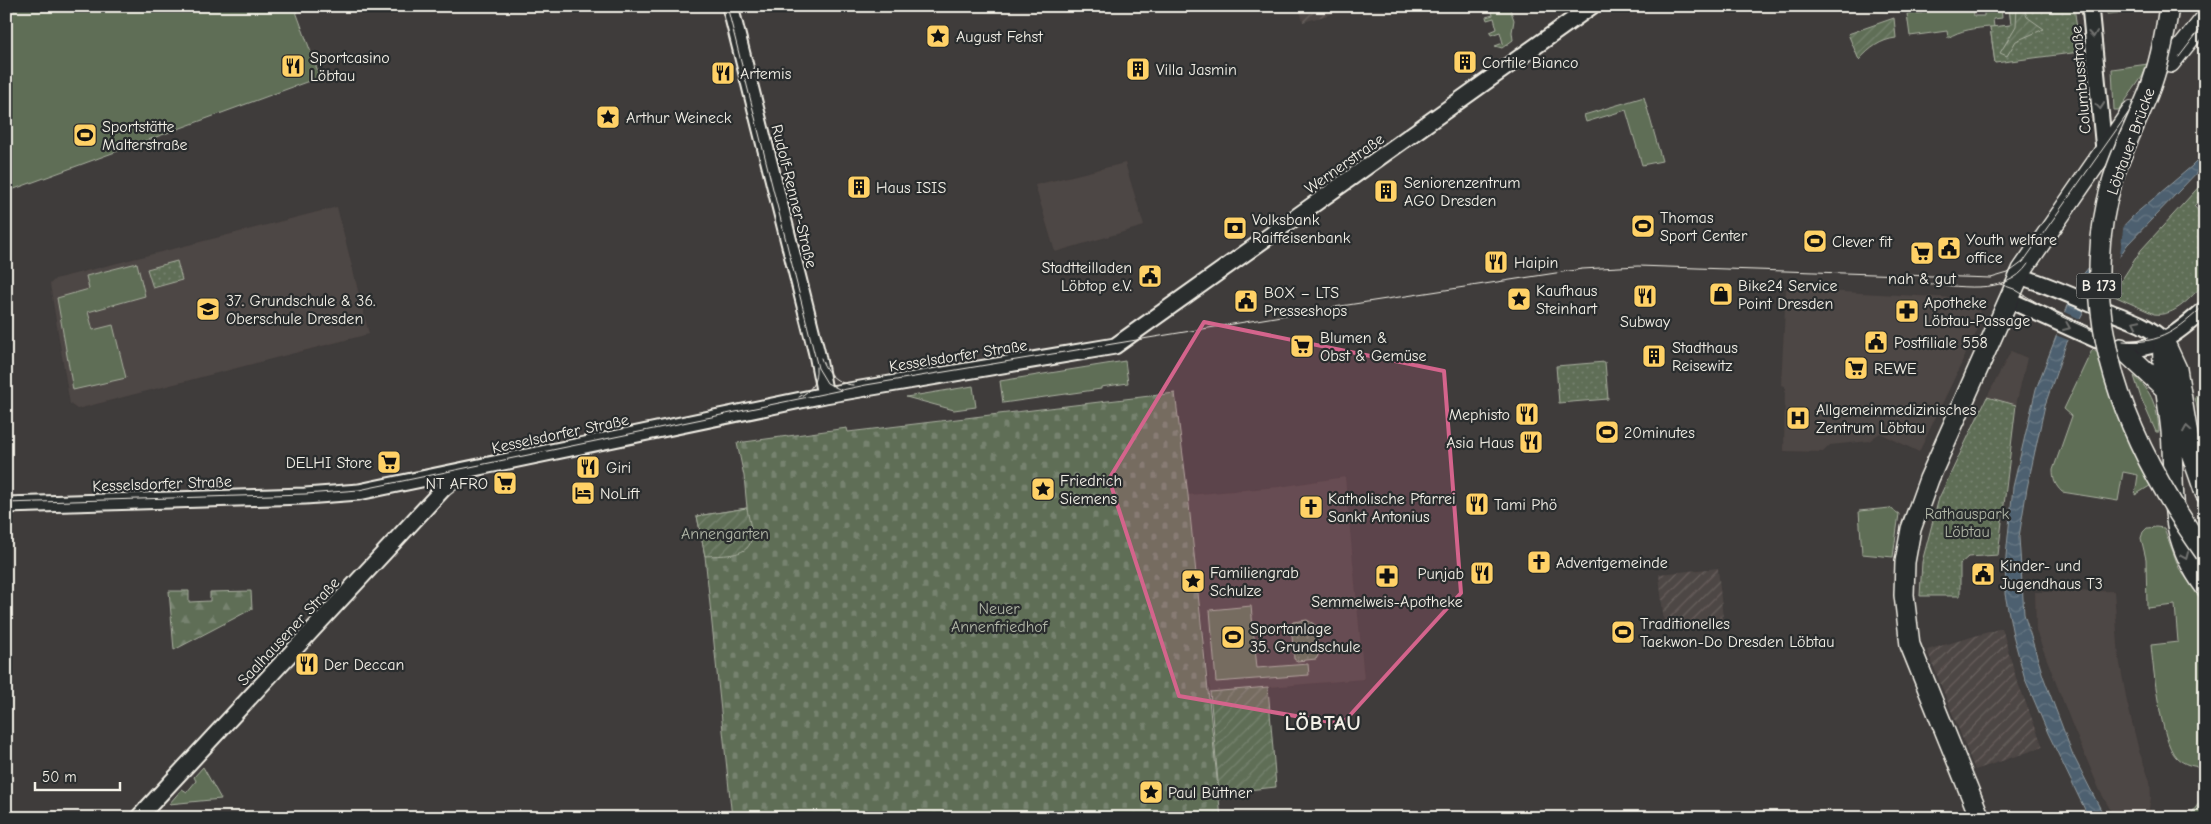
<svg xmlns="http://www.w3.org/2000/svg" width="2211" height="824" font-family="'Comic Neue',sans-serif">
  <style>
    .built { fill: #4e4644 }
    .industrial { fill: url(#industrial-furrows) }
    .grass { fill: #5f6e57; stroke: #aab0a0 }
    .forest { fill: url(#forest-firs); stroke: #aab0a0 }
    .cemetery { fill: url(#cemetery-stones); stroke: #aab0a0 }
    .park { fill: url(#park-dots); stroke: #aab0a0 }
    .garden { fill: url(#garden-furrows); stroke: #aab0a0 }
    .water { fill: url(#water-waves); stroke: #909a9f }
    .pier { fill: #3f3c3b }
    .lines { fill: none; stroke-linecap: round; stroke-linejoin: round }
    .minor-casing { stroke: #f4f1e8; stroke-width: 19 }
    .major-casing { stroke: #f4f1e8; stroke-width: 22 }
    .minor { stroke: #2a2d2e; stroke-width: 15 }
    .major { stroke: #2a2d2e; stroke-width: 19 }
    .tram { stroke: #f4f1e8; stroke-width: 1 }
    .major-bridge-casing { stroke: #f4f1e8; stroke-width: 22; stroke-linecap: butt }
    .major-bridge { stroke: #2a2d2e; stroke-width: 19 }
    .oneway { stroke: #71726f }
    .marked { fill: #d4648c; fill-opacity: 0.2; stroke: #d4648c; stroke-width: 4; stroke-linejoin: round }
    .labels { text-anchor: middle; stroke-width: 4.5; stroke-linejoin: round; paint-order: stroke }
    .shield { fill: #2a2d2e; stroke: #b7b6b0; stroke-width: 1 }
    .shield-label { font-size: 15px; font-weight: bold; fill: #f4f1e8 }
    .poi-label { font-size: 16px; fill: #f4f1e8; stroke: #2a2d2e; text-anchor: start }
    .street-label { font-size: 16px; fill: #f4f1e8; stroke: #2a2d2e }
    .park-label { font-size: 16px; fill: #b1b6a7; stroke: #2a2d2e }
    .district-label { font-size: 21px; font-weight: bold; letter-spacing: 1px; fill: #f4f1e8; stroke: #2a2d2e }
  </style>
  <defs>
    <pattern id="industrial-furrows" width="10" height="10" patternUnits="userSpaceOnUse" patternTransform="scale(1.25)"><rect width="10" height="10" fill="#4e4644"/><path d="M-1 1l2-2M0 10L10 0M9 11l2-2" fill="none" stroke="#68615f"/></pattern>
    <pattern id="forest-firs" width="22" height="20" patternUnits="userSpaceOnUse" patternTransform="scale(1.25)"><rect width="22" height="20" fill="#5f6e57"/><path d="M5 1l3.5 6h-7zM16 11l3.5 6h-7z" fill="#77836f"/></pattern>
    <pattern id="cemetery-stones" width="16" height="16" patternUnits="userSpaceOnUse" patternTransform="scale(1.25)"><rect width="16" height="16" fill="#5f6e57"/><path d="M2 7V4a2 2 0 0 1 4 0v3zM10 15v-3a2 2 0 0 1 4 0v3z" fill="#77836f"/></pattern>
    <pattern id="park-dots" width="8" height="8" patternUnits="userSpaceOnUse" patternTransform="scale(1.25)"><rect width="8" height="8" fill="#5f6e57"/><path d="M2 2h.1M6 6h.1" fill="none" stroke="#77836f" stroke-width="1.8" stroke-linecap="round"/></pattern>
    <pattern id="garden-furrows" width="10" height="10" patternUnits="userSpaceOnUse" patternTransform="scale(1.25)"><rect width="10" height="10" fill="#5f6e57"/><path d="M-1 1l2-2M0 10L10 0M9 11l2-2" fill="none" stroke="#77836f"/></pattern>
    <pattern id="water-waves" width="16" height="10" patternUnits="userSpaceOnUse" patternTransform="scale(1.25)"><rect width="16" height="10" fill="#4d606f"/><path d="M0 5q4-4 8 0t8 0" fill="none" stroke="#677784"/></pattern>
  </defs>
  <rect width="100%" height="100%" fill="#3f3c3b"/>
  <filter id="ink" filterUnits="userSpaceOnUse"><feTurbulence type="fractalNoise" baseFrequency=".02" numOctaves="2"/><feDisplacementMap in="SourceGraphic" scale="10" xChannelSelector="R" yChannelSelector="G"/><feConvolveMatrix kernelMatrix="1 2 1 2 8 2 1 2 1" color-interpolation-filters="sRGB"/></filter>
  <g filter="url(#ink)">
    <path class="built" d="M1125,163L1144,226L1055,252L1035,185Z
      M337,207L369,334L77,409L70,404L50,284L55,279Z
      M1786,289L1956,298L1970,302L1978,308L1981,317L1979,327L1919,452L1880,433L1869,441L1830,445L1823,452L1784,451L1785,386L1781,385Z
      M2011,351L2027,358L2016,405L1987,397Z
      M1345,477L1364,679L1210,692L1188,495L1279,487Z
      M2114,591L2119,658L2127,702L2139,751L2150,781L2151,798L2147,818H2115L2100,791L2073,727L2036,631L2035,592Z"/>
    <path class="industrial" d="M1299,6H1360L1303,22Z
      M1718,568L1723,619L1664,624L1659,574Z
      M2002,628L2016,678L2043,747L1975,770L1927,650Z"/>
    <path class="grass" d="M23,6H294L320,77L6,192V13Z
      M1490,6H1509L1514,20L1512,32L1513,40L1502,48L1495,46L1503,43L1500,32L1491,35L1490,32L1497,29L1494,18L1487,20L1486,17L1493,15Z
      M1921,6H1973L1974,16H1984V9L1986,6H2001L2002,18L1993,19L1994,27L2011,25L2009,6L2016,26L1995,63L1990,27C1977,28 1959,30 1948,38L1947,31L1910,36L1907,14L1922,13Z
      M2148,64L2142,77L2119,110H2114L2112,69Z
      M1644,97L1662,161L1642,165L1626,110L1586,122L1584,115Z
      M137,263L145,296L88,312L93,330L113,325L126,378L73,390L57,298L89,289L86,276Z
      M2092,350L2101,354L2153,484L2135,495L2138,475L2123,472L2118,501L2062,492C2055,485 2053,480 2053,470L2072,416L2064,409Z
      M1125,361L1128,383L1101,387V389L1003,403L1000,381Z
      M2134,376C2152,390 2158,410 2159,432H2156L2141,398Z
      M973,386L976,407L954,410L906,397Z
      M2198,396L2205,403V452L2195,397Z
      M1890,508L1899,514L1893,557L1862,554L1859,511Z
      M2156,527L2164,528L2179,568L2205,605V767C2194,767 2184,765 2176,757C2161,741 2153,668 2151,645L2178,642L2175,605L2147,608L2146,559L2141,538L2143,532L2147,528Z
      M1251,606L1257,668L1308,664L1309,675L1216,682L1210,610Z
      M203,767L221,799L169,804L182,789L187,792L196,781L194,777Z"/>
    <path class="forest" d="M169,591H189V602L210,601V592L251,591L252,609L174,650Z"/>
    <path class="cemetery" d="M1175,393L1188,495L1221,818H732L705,556L697,516L747,508L744,476L737,443L847,428L848,432Z"/>
    <path class="park" d="M2009,6H2074L2080,52L1995,63L1990,27L2011,25Z
      M2106,6H2159V9L2107,14Z
      M2205,180V195L2194,206L2205,218V283C2190,297 2176,317 2154,314L2112,295L2141,250Z
      M177,261L182,280L153,288L147,269Z
      M1605,362L1608,399L1559,403L1556,366Z
      M1987,397L2016,405L1998,555L1968,557L1960,564V596H1920L1922,562L1939,498Z
      M1307,620L1314,624L1316,628L1318,656L1316,659L1297,661L1294,659L1291,624L1293,622Z
      M2205,801V818H2188L2199,803Z"/>
    <path class="garden" d="M2017,6H2023L2027,17L2044,29L2016,41L2007,56L2000,53L2016,26Z
      M1894,18L1896,38C1880,40 1870,48 1859,60L1848,34Z
      M747,508C748,517 753,531 751,540C748,558 718,555 705,556L697,516Z
      M1268,687L1276,787L1219,793L1210,692Z"/>
    <path class="water" d="M2205,153V164L2127,245L2084,311L2066,344L2045,405L2027,488L2019,537L2024,614L2043,676L2073,755L2105,818H2089L2048,733L2025,679L2013,635L2005,594L2006,556L2013,487L2036,389L2077,282L2114,236L2134,215L2192,166Z"/>
    <path class="pier" d="M2124,222L2119,262L2089,308L2068,299L2075,280L2091,286V260Z
      M2063,311L2082,320L2071,341L2053,334Z"/>
    <g class="lines">
      <g class="minor-casing">
        <path id="minor" d="M730,6L817,354L825,395
          M2090,6L2104,150
          M2019,276C2049,285 2077,298 2105,310C2125,318 2147,324 2163,340
          M2009,300L2097,340
          M2127,349C2158,351 2183,328 2205,309
          M6,505L305,496L359,492L825,395L1115,346L1592,6
          M138,818L444,488L463,473"/>
      </g>
      <g class="major-casing">
        <path id="major" d="M2170,63L2205,19
          M2163,340C2161,371 2168,400 2171,431C2176,492 2165,533 2205,587
          M2165,343L2177,369L2191,453L2205,493
          M2121,348L2164,388
          M1980,818L1910,645L1904,595L1905,562L1911,529L1929,479L2022,270L2132,111"/>
      </g>
      <use href="#minor" class="minor"/>
      <use href="#major" class="major"/>
      <path class="tram" d="M727,6L818,368L827,383L841,390
        M2179,57L2205,23
        M1921,283C1955,285 2006,298 2028,264
        M2000,284L2014,289L2058,315L2098,333
        M2123,341C2161,345 2178,329 2205,305
        M821,358C826,373 837,384 853,385
        M799,397C812,391 817,381 816,367
        M6,503L305,494L359,490L866,385L1341,306L1582,269L1638,266L1991,278L2008,273L2023,262L2136,102"/>
      <g class="major-bridge-casing">
        <path id="major-bridge" d="M2169,6C2165,36 2159,66 2148,94C2136,124 2121,151 2112,182C2073,318 2126,442 2205,553"/>
      </g>
      <use href="#major-bridge" class="major-bridge"/>
    </g>
    <defs><path id="oneway-chevron" d="M-2-3.5L2.5 0L-2 3.5" fill="none" stroke-width="1.6" stroke-linecap="round" stroke-linejoin="round" transform="scale(1.25)"/></defs>
    <g class="oneway">
      <use href="#oneway-chevron" transform="translate(2093 34) rotate(84)"/>
      <use href="#oneway-chevron" transform="translate(2100 106) rotate(85)"/>
      <use href="#oneway-chevron" transform="translate(2136 323) rotate(-154)"/>
      <use href="#oneway-chevron" transform="translate(2067 327) rotate(23)"/>
      <use href="#oneway-chevron" transform="translate(2187 429) rotate(-99)"/>
      <use href="#oneway-chevron" transform="translate(2185 556) rotate(67)"/>
    </g>
  </g>
  <path class="marked" d="M1204,322L1444,371L1461,593L1342,724L1179,696L1109,479Z"/>
  <defs>
    <g id="sight-square" transform="scale(1.25)"><rect x="-9" y="-9" width="18" height="18" rx="4" fill="#ffd166" stroke="#2a2d2e"/><path d="M0-6L1.8-2.2L6-1.7L2.9 1.2L3.7 5.4L0 3.3L-3.7 5.4L-2.9 1.2L-6-1.7L-1.8-2.2Z" fill="#111"/></g>
    <g id="building-square" transform="scale(1.25)"><rect x="-9" y="-9" width="18" height="18" rx="4" fill="#ffd166" stroke="#2a2d2e"/><path d="M-4-6H4V6H1V3H-1V6H-4ZM-2.5-4.3h1.7v1.8h-1.7ZM.8-4.3h1.7v1.8H.8ZM-2.5-1h1.7V.8h-1.7ZM.8-1h1.7V.8H.8Z" fill="#111"/></g>
    <g id="restaurant-square" transform="scale(1.25)"><rect x="-9" y="-9" width="18" height="18" rx="4" fill="#ffd166" stroke="#2a2d2e"/><path d="M-5-6h1v4h1v-4h1v4h1v-4h1v5L-1.5 .5V6h-2V.5L-5-1ZM5-6V6H3V1.5H1.5Q1.5-4 5-6Z" fill="#111"/></g>
    <g id="stadium-square" transform="scale(1.25)"><rect x="-9" y="-9" width="18" height="18" rx="4" fill="#ffd166" stroke="#2a2d2e"/><path d="M0-5a6.5 5 0 1 0 0 10a6.5 5 0 1 0 0-10ZM-3.5-1.8h7v3.6h-7Z" fill="#111"/></g>
    <g id="bank-square" transform="scale(1.25)"><rect x="-9" y="-9" width="18" height="18" rx="4" fill="#ffd166" stroke="#2a2d2e"/><path d="M-6-4H6V4H-6ZM0-2.3a2.3 2.3 0 1 0 0 4.6a2.3 2.3 0 1 0 0-4.6Z" fill="#111"/></g>
    <g id="civic-square" transform="scale(1.25)"><rect x="-9" y="-9" width="18" height="18" rx="4" fill="#ffd166" stroke="#2a2d2e"/><path d="M-.6-6.5H3V-4.5H.6V-3L4-1V1h2V6H-6V1h2V-1L-.6-3ZM-1.2 2.5V6h2.4V2.5Z" fill="#111"/></g>
    <g id="supermarket-square" transform="scale(1.25)"><rect x="-9" y="-9" width="18" height="18" rx="4" fill="#ffd166" stroke="#2a2d2e"/><path d="M-6-5.5h2.5l.6 2H6L4.5 2H-2.5L-4.4-4H-6ZM-1.5 3.2a1.3 1.3 0 1 0 .1 0ZM3 3.2a1.3 1.3 0 1 0 .1 0Z" fill="#111"/></g>
    <g id="shop-square" transform="scale(1.25)"><rect x="-9" y="-9" width="18" height="18" rx="4" fill="#ffd166" stroke="#2a2d2e"/><path d="M-5-2.5h2.3a2.7 3.5 0 0 1 5.4 0H5L5.5 6h-11ZM-1.5-2.5h3a1.5 2.3 0 0 0-3 0Z" fill="#111"/></g>
    <g id="school-square" transform="scale(1.25)"><rect x="-9" y="-9" width="18" height="18" rx="4" fill="#ffd166" stroke="#2a2d2e"/><path d="M0-5L7-2L0 1L-7-2ZM-4 1L0 2.5L4 1V4Q0 6-4 4Z" fill="#111"/></g>
    <g id="pharmacy-square" transform="scale(1.25)"><rect x="-9" y="-9" width="18" height="18" rx="4" fill="#ffd166" stroke="#2a2d2e"/><path d="M-2-6h4v4h4v4h-4v4h-4v-4h-4v-4h4Z" fill="#111"/></g>
    <g id="hospital-square" transform="scale(1.25)"><rect x="-9" y="-9" width="18" height="18" rx="4" fill="#ffd166" stroke="#2a2d2e"/><path d="M-5-5h3v3.5h4V-5h3V5h-3V1.5h-4V5h-3Z" fill="#111"/></g>
    <g id="hotel-square" transform="scale(1.25)"><rect x="-9" y="-9" width="18" height="18" rx="4" fill="#ffd166" stroke="#2a2d2e"/><path d="M-6-4.5h1.5V1H6V5H4.5V3h-9V5H-6ZM-4 0a1.8 1.8 0 1 1 3.6 0ZM.5 0V-2.5h3Q6-2.5 6 0Z" fill="#111"/></g>
    <g id="church-square" transform="scale(1.25)"><rect x="-9" y="-9" width="18" height="18" rx="4" fill="#ffd166" stroke="#2a2d2e"/><path d="M-1.2-6h2.4v3.5h3.3v2.4h-3.3V6h-2.4V-.1h-3.3v-2.4h3.3Z" fill="#111"/></g>
  </defs>
  <g fill-rule="evenodd">
    <use href="#sight-square" x="938" y="36"/>
    <use href="#building-square" x="1465" y="62"/>
    <use href="#restaurant-square" x="293" y="66"/>
    <use href="#building-square" x="1138" y="69"/>
    <use href="#restaurant-square" x="723" y="73"/>
    <use href="#sight-square" x="608" y="117"/>
    <use href="#stadium-square" x="85" y="135"/>
    <use href="#building-square" x="859" y="187"/>
    <use href="#building-square" x="1386" y="191"/>
    <use href="#stadium-square" x="1643" y="226"/>
    <use href="#bank-square" x="1235" y="228"/>
    <use href="#stadium-square" x="1815" y="241"/>
    <use href="#civic-square" x="1949" y="248"/>
    <use href="#supermarket-square" x="1922" y="253"/>
    <use href="#restaurant-square" x="1496" y="262"/>
    <use href="#civic-square" x="1150" y="276"/>
    <use href="#shop-square" x="1721" y="294"/>
    <use href="#restaurant-square" x="1645" y="296"/>
    <use href="#sight-square" x="1519" y="299"/>
    <use href="#civic-square" x="1246" y="301"/>
    <use href="#school-square" x="208" y="309"/>
    <use href="#pharmacy-square" x="1907" y="311"/>
    <use href="#civic-square" x="1876" y="342"/>
    <use href="#supermarket-square" x="1302" y="346"/>
    <use href="#building-square" x="1654" y="356"/>
    <use href="#supermarket-square" x="1856" y="368"/>
    <use href="#restaurant-square" x="1527" y="414"/>
    <use href="#hospital-square" x="1798" y="418"/>
    <use href="#stadium-square" x="1607" y="432"/>
    <use href="#restaurant-square" x="1531" y="442"/>
    <use href="#supermarket-square" x="389" y="462"/>
    <use href="#restaurant-square" x="588" y="467"/>
    <use href="#supermarket-square" x="505" y="483"/>
    <use href="#sight-square" x="1043" y="489"/>
    <use href="#hotel-square" x="583" y="493"/>
    <use href="#restaurant-square" x="1477" y="504"/>
    <use href="#church-square" x="1311" y="507"/>
    <use href="#church-square" x="1539" y="562"/>
    <use href="#restaurant-square" x="1482" y="573"/>
    <use href="#civic-square" x="1983" y="574"/>
    <use href="#pharmacy-square" x="1387" y="576"/>
    <use href="#sight-square" x="1193" y="581"/>
    <use href="#stadium-square" x="1623" y="632"/>
    <use href="#stadium-square" x="1233" y="637"/>
    <use href="#restaurant-square" x="307" y="664"/>
    <use href="#sight-square" x="1151" y="792"/>
  </g>
  <g class="labels">
    <rect class="shield" x="2076.5" y="273.5" width="45" height="25" rx="4"/>
    <g class="shield-label">
      <text x="2099" y="291">B 173</text>
    </g>
    <g class="poi-label">
      <text x="956" y="42">August Fehst</text>
      <text x="310" y="63">Sportcasino<tspan x="310" dy="18">Löbtau</tspan></text>
      <text x="1482" y="68">Cortile Bianco</text>
      <text x="1156" y="75">Villa Jasmin</text>
      <text x="740" y="79">Artemis</text>
      <text x="626" y="123">Arthur Weineck</text>
      <text x="102" y="132">Sportstätte<tspan x="102" dy="18">Malterstraße</tspan></text>
      <text x="1404" y="188">Seniorenzentrum<tspan x="1404" dy="18">AGO Dresden</tspan></text>
      <text x="876" y="193">Haus ISIS</text>
      <text x="1660" y="223">Thomas<tspan x="1660" dy="18">Sport Center</tspan></text>
      <text x="1252" y="225">Volksbank<tspan x="1252" dy="18">Raiffeisenbank</tspan></text>
      <text x="1966" y="245">Youth welfare<tspan x="1966" dy="18">office</tspan></text>
      <text x="1832" y="247">Clever fit</text>
      <text x="1514" y="268">Haipin</text>
      <text x="1132" y="273" text-anchor="end">Stadtteilladen<tspan x="1132" dy="18">Löbtop e.V.</tspan></text>
      <text x="1922" y="284" text-anchor="middle">nah &amp; gut</text>
      <text x="1738" y="291">Bike24 Service<tspan x="1738" dy="18">Point Dresden</tspan></text>
      <text x="1536" y="296">Kaufhaus<tspan x="1536" dy="18">Steinhart</tspan></text>
      <text x="1264" y="298">BOX – LTS<tspan x="1264" dy="18">Presseshops</tspan></text>
      <text x="226" y="306">37. Grundschule &amp; 36.<tspan x="226" dy="18">Oberschule Dresden</tspan></text>
      <text x="1924" y="308">Apotheke<tspan x="1924" dy="18">Löbtau-Passage</tspan></text>
      <text x="1645" y="327" text-anchor="middle">Subway</text>
      <text x="1320" y="343">Blumen &amp;<tspan x="1320" dy="18">Obst &amp; Gemüse</tspan></text>
      <text x="1894" y="348">Postfiliale 558</text>
      <text x="1672" y="353">Stadthaus<tspan x="1672" dy="18">Reisewitz</tspan></text>
      <text x="1874" y="374">REWE</text>
      <text x="1816" y="415">Allgemeinmedizinisches<tspan x="1816" dy="18">Zentrum Löbtau</tspan></text>
      <text x="1510" y="420" text-anchor="end">Mephisto</text>
      <text x="1624" y="438">20minutes</text>
      <text x="1514" y="448" text-anchor="end">Asia Haus</text>
      <text x="372" y="468" text-anchor="end">DELHI Store</text>
      <text x="606" y="473">Giri</text>
      <text x="1060" y="486">Friedrich<tspan x="1060" dy="18">Siemens</tspan></text>
      <text x="488" y="489" text-anchor="end">NT AFRO</text>
      <text x="600" y="499">NoLift</text>
      <text x="1328" y="504">Katholische Pfarrei<tspan x="1328" dy="18">Sankt Antonius</tspan></text>
      <text x="1494" y="510">Tami Phö</text>
      <text x="1556" y="568">Adventgemeinde</text>
      <text x="2000" y="571">Kinder- und<tspan x="2000" dy="18">Jugendhaus T3</tspan></text>
      <text x="1210" y="578">Familiengrab<tspan x="1210" dy="18">Schulze</tspan></text>
      <text x="1464" y="579" text-anchor="end">Punjab</text>
      <text x="1387" y="607" text-anchor="middle">Semmelweis-Apotheke</text>
      <text x="1640" y="629">Traditionelles<tspan x="1640" dy="18">Taekwon-Do Dresden Löbtau</tspan></text>
      <text x="1250" y="634">Sportanlage<tspan x="1250" dy="18">35. Grundschule</tspan></text>
      <text x="324" y="670">Der Deccan</text>
      <text x="1168" y="798">Paul Büttner</text>
    </g>
    <g class="street-label">
      <text transform="translate(2080 80) rotate(-95)" y="6">Columbusstraße</text>
      <text transform="translate(2130 141) rotate(-70)" y="6">Löbtauer Brücke</text>
      <text transform="translate(1344 163) rotate(-35)" y="6">Wernerstraße</text>
      <text transform="translate(795 196) rotate(76)" y="6">Rudolf-Renner-Straße</text>
      <text transform="translate(958 355) rotate(-9)" y="6">Kesselsdorfer Straße</text>
      <text transform="translate(560 433) rotate(-12)" y="6">Kesselsdorfer Straße</text>
      <text transform="translate(162 483) rotate(-2)" y="6">Kesselsdorfer Straße</text>
      <text transform="translate(288 631) rotate(-47)" y="6">Saalhausener Straße</text>
    </g>
    <g class="park-label">
      <text x="1967" y="519">Rathauspark<tspan x="1967" dy="18">Löbtau</tspan></text>
      <text x="725" y="539">Annengarten</text>
      <text x="999" y="614">Neuer<tspan x="999" dy="18">Annenfriedhof</tspan></text>
    </g>
    <g class="district-label">
      <text x="1323" y="730">LÖBTAU</text>
    </g>
  </g>
  <rect width="2211" height="824" fill="none" stroke="#2a2d2e" stroke-width="25"/>
  <rect x="12" y="12" width="2186" height="799" fill="none" stroke="#f4f1e8" stroke-width="2" filter="url(#ink)"/>
  <path d="M35 782v8h85v-8" fill="none" stroke="#f4f1e8" stroke-width="2.5"/>
  <text x="42" y="782" font-size="15" fill="#f4f1e8" stroke="#2a2d2e" stroke-width="4" paint-order="stroke">50 m</text>
</svg>
